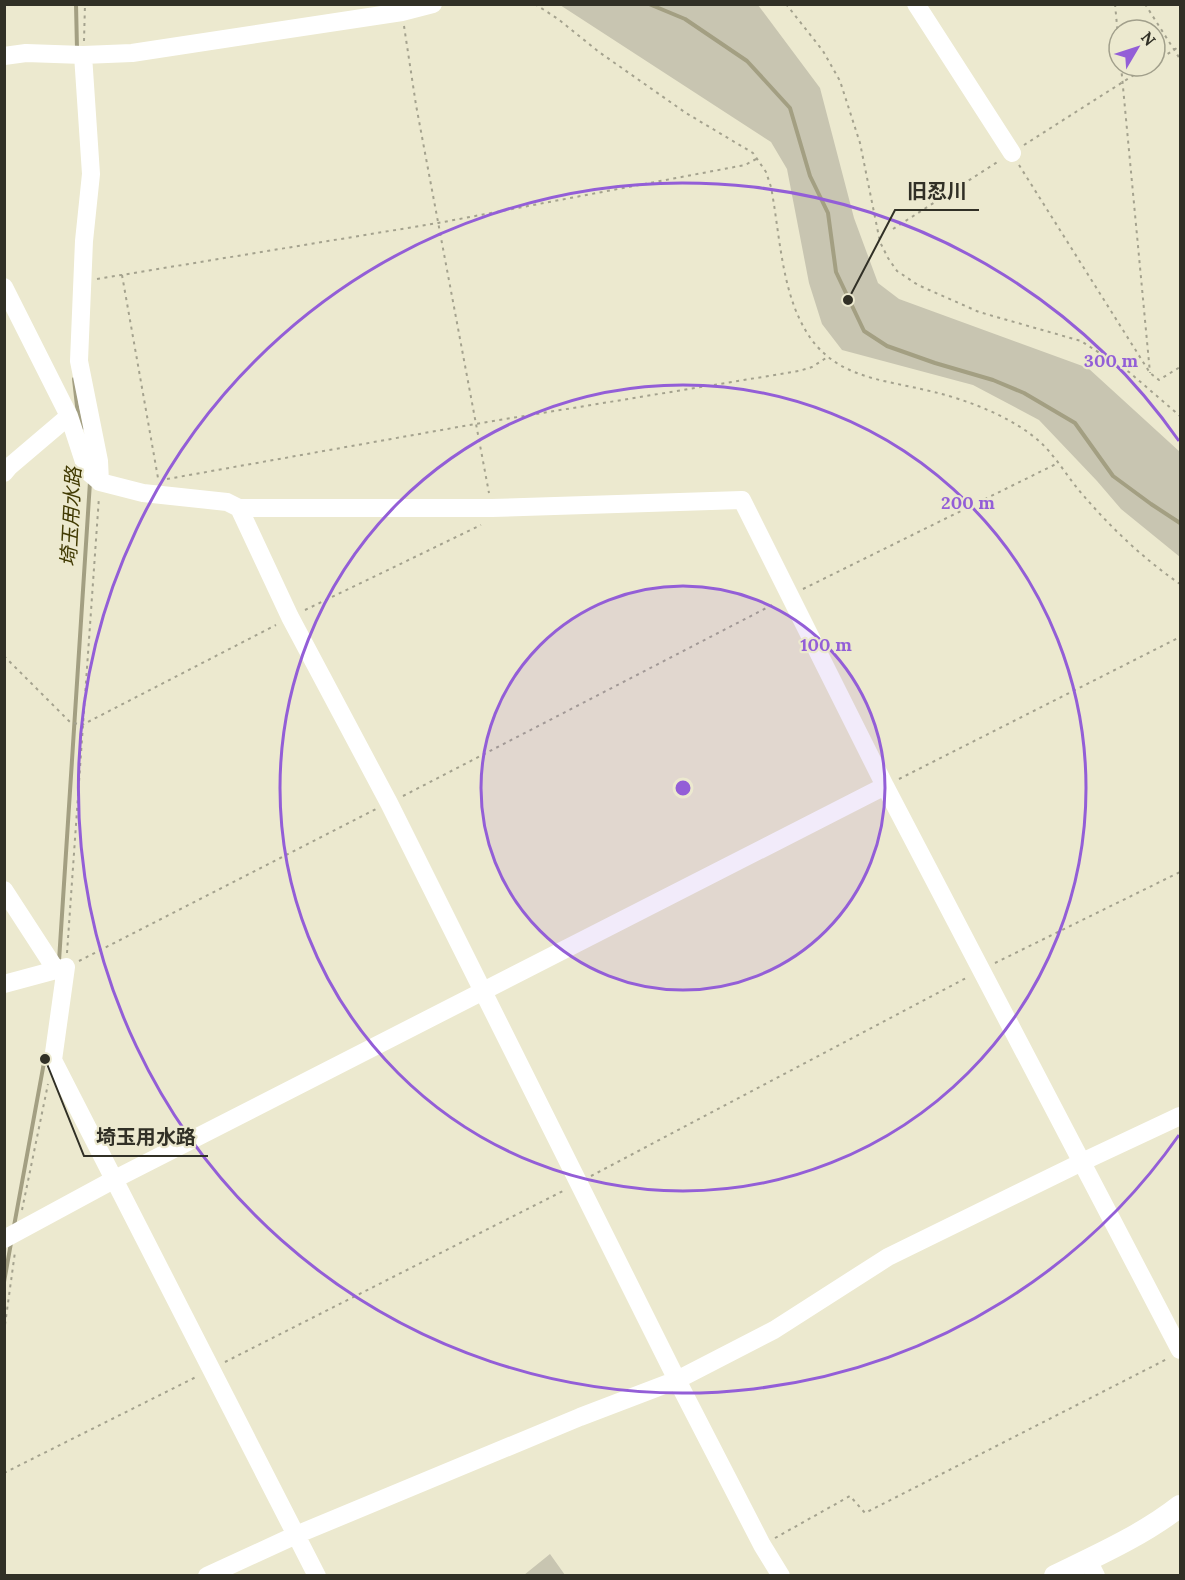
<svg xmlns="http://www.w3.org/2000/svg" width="1185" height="1580" font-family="Lora,'Noto Sans JP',serif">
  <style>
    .green { fill: #c8c5b1 }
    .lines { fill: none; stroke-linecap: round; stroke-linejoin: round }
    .stream { stroke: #a39f82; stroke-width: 4 }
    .path { stroke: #a4a28e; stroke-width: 2; stroke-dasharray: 3 4.5; stroke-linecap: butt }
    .minor { stroke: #fff; stroke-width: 18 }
    .major { stroke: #fff; stroke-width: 22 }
    .ring { fill: none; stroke: #935ed7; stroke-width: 3 }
    .labels { text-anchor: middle; stroke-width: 4.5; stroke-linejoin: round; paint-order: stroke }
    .water-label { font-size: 20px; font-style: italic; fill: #413a02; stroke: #ece9cf }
    .centre { fill: #935ed7; stroke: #ece9cf; stroke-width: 3 }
    .ring-label { font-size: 18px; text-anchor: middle; font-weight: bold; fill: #935ed7; stroke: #ece9cf; stroke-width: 4.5; stroke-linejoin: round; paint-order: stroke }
    .leader { fill: none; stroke: #313026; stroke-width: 2 }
    .callout-dot { fill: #313026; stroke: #ece9cf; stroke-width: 2 }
    .callout-label { font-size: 20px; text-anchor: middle; font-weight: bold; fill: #313026; stroke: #ece9cf; stroke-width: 4.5; stroke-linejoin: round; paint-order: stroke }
  </style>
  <rect width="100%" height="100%" fill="#ece9cf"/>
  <path class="green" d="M560,5H758L820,88L854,218L878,283L899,299L1088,368L1180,452V557L1121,509L1097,481L1039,420L973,385L842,350L822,324L809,283L787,169L771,142Z
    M550,1554L565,1575H524Z"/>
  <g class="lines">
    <path class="stream" d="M76,4L77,49
      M649,4L685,19L747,61L790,108L810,176L828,213L836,272L864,331L887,346L935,363L993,380L1024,393L1075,423L1113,476L1151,504L1180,523
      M74,379L77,406L82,428
      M59,961L90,482
      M14,1226L45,1057
      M4,1282L11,1243"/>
    <path class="path" d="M535,4L558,19L599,52L686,113L753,153L766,172L771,187C779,229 781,281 800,320C828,379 878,378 934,392C967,400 1006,415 1033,436C1054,452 1066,476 1083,495C1111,528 1145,560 1180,584
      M786,4L823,51L840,81L860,143L880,242L888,258L897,271L918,285L979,312L1081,341L1129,372L1180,416
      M1115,4L1119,47
      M1145,4L1180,59
      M404,26L416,105L489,493
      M84,41L85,4
      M1155,62L1180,46
      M1121,66L1150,373
      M1024,145L1148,66
      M1019,165L1150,373L1159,380L1180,367
      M893,229L999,161
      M122,275L158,478
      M97,279L438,223L745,165L758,158
      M167,479L475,424L799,371L812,367L826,358
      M803,589L1058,463
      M305,610L481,525
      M4,656L70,722L82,725L276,625
      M899,779L1180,637
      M403,796L776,603
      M67,953L99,497
      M79,961L376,809
      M995,963L1180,872
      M591,1176L968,977
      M22,1210L48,1084
      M4,1332L15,1252
      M225,1362L565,1190
      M4,1473L198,1376
      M775,1538L850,1496L865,1513L1167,1359"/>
    <path class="minor" d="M916,4L1012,153
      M83,55L91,174L84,241L79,361L99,461L100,482L143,493L227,502L239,508H492L742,500L885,786
      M4,56L26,53L83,55L132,53L402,12L433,4
      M4,287L69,416L87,471L100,482
      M4,473L9,467L69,416
      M239,508L290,617L389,803L677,1380L762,1545L781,1576
      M4,890L56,970L4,984
      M56,970L66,967L53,1060L296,1535L580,1417L677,1380L774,1330L888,1257L1082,1162L1180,1116
      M4,1239L115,1179L885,786L1180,1350
      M1088,1560L1096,1576
      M207,1576L296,1535L317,1576"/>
    <path class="major" d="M1055,1576C1098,1555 1143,1535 1180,1506"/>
  </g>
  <circle cx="683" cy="788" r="202" fill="#935ed7" fill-opacity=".12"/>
  <g class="ring">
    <circle cx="683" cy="788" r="202"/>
    <circle cx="683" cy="788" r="403"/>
    <path d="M1179 1135A605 605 0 1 1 1179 441"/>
  </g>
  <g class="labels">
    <g class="water-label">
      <text transform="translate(71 517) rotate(-87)" y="7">埼玉用水路</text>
    </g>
  </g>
  <circle cx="683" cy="788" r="9" class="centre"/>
  <g class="ring-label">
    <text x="1111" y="367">300 m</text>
    <text x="968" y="509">200 m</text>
    <text x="826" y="651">100 m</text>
  </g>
  <path class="leader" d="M848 300L895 210H979M45 1059L84 1156H208"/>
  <g class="callout-dot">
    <circle cx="848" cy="300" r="6"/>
    <circle cx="45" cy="1059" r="6"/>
  </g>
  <g class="callout-label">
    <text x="937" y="198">旧忍川</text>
    <text x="146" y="1144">埼玉用水路</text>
  </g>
  <rect width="1185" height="1580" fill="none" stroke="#313026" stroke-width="12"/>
  <g transform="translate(1137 48) rotate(51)"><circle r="28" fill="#ece9cf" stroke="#a19f8b" stroke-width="1.5"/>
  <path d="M0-4.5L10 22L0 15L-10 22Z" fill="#935ed7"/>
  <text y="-9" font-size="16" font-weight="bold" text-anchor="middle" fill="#313026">N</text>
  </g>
</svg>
